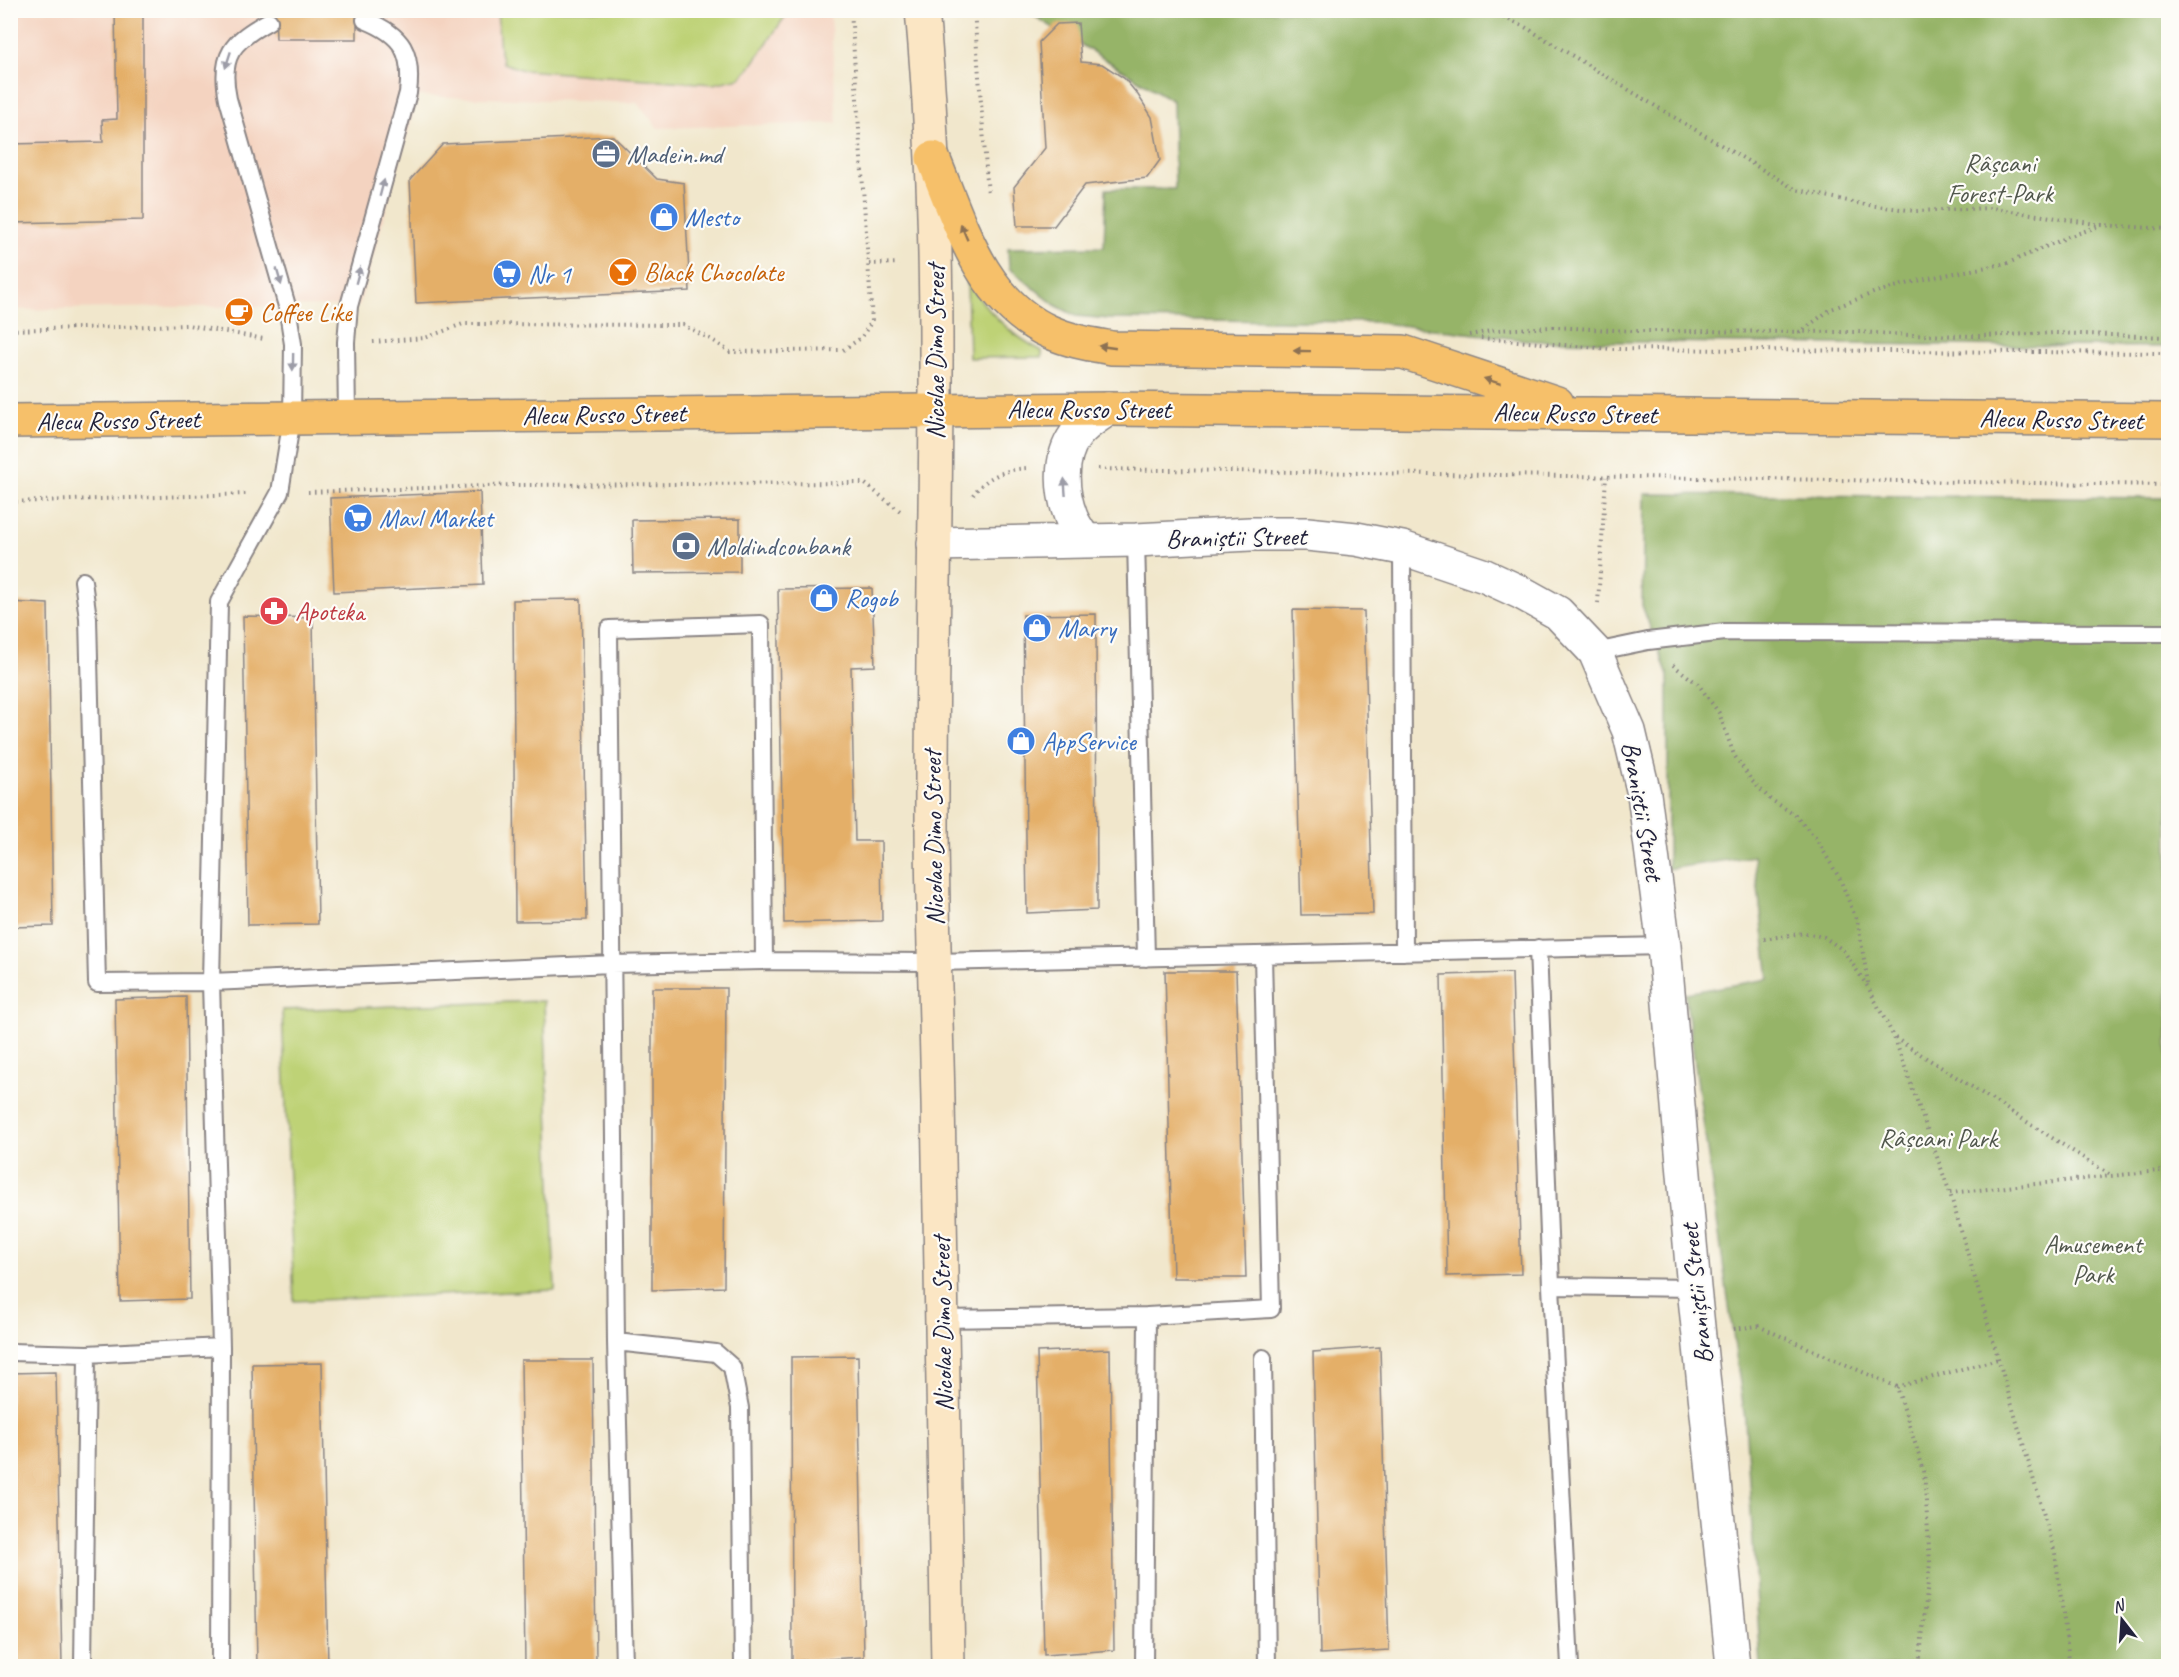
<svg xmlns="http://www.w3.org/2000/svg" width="2179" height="1677" font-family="Caveat,sans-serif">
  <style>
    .built { fill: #f4d3c0 }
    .green { fill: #bed276; stroke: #707a58; stroke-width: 1.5 }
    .forest { fill: #96b467; stroke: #5c6b51; stroke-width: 1.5 }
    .building { fill: #e4af67 }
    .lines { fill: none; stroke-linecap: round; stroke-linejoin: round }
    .lane-casing { stroke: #8a8484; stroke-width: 20 }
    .street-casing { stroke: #8a8484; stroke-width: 36 }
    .secondary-casing { stroke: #8a8484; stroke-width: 36 }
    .primary-casing { stroke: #8a8484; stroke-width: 36 }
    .path { stroke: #8a8484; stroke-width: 4; stroke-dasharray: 1.5 4.5; stroke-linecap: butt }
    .lane { stroke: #fff; stroke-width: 16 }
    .street { stroke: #fff; stroke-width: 33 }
    .secondary { stroke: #fbe6c4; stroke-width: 33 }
    .primary { stroke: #f6c06b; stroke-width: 33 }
    .oneway { fill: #9c9ca7 }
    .oneway2 { fill: #8c7153 }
    .labels { text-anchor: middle; stroke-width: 4.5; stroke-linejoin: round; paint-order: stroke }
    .service-label { font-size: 26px; fill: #4e5e75; stroke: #fdfcf7; text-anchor: start }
    .park-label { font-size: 26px; fill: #51574d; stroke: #fdfcf7 }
    .shop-label { font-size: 26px; fill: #366cbe; stroke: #fdfcf7; text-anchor: start }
    .food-label { font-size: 26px; fill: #c56008; stroke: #fdfcf7; text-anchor: start }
    .street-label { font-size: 26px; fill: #22223b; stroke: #fdfcf7 }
    .health-label { font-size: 26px; fill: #be3a42; stroke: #fdfcf7; text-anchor: start }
  </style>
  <rect width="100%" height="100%" fill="#fdfcf7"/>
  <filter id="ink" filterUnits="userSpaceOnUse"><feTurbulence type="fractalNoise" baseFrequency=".0167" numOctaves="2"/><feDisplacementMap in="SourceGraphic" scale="12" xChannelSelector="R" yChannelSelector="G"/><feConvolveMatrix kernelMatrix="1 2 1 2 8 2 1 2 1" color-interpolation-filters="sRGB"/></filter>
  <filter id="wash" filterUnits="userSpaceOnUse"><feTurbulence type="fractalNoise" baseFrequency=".008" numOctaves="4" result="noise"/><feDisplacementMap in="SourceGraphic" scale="24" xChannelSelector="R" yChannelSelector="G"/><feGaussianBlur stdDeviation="1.35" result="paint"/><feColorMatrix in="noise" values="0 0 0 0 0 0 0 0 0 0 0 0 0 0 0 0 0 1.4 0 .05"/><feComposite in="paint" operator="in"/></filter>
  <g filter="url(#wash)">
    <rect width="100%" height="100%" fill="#f1e7cc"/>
    <path class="built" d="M10,11H830L837,123L658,128L638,103L418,96L359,306L165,307L11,310Z"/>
    <path class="green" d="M497,11V10L789,11L749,69L740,78L713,84L523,70L503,63L500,52Z
      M967,281C987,311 1009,334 1042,351V357L969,358Z
      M544,1001L555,1290L294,1301L282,1010Z"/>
    <path class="forest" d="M1026,11H2168V347L1535,341L1373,322L1110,319L1076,316L1055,305L1009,268L1008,248L1104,247L1106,189H1175L1173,101Z
      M1644,494L2168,498V1666H1761L1745,1419L1685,993L1769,979L1754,856L1668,869V676L1642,605Z"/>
    <g id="blocks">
      <path class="building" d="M115,10H143V220L10,223V144L103,142L102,120L117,119Z
        M275,10H357V39H276Z
        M1078,23L1081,62L1102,64L1124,78L1138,95L1152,117L1160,160L1147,178L1085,185L1054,226H1017L1014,187L1045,148L1039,42L1057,24Z
        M613,136L657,179L684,183L690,291L416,303L410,180L443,144Z
        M480,492L483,585L334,592L330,498Z
        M740,519V572L633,573L632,520Z
        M872,588L875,666L851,667L855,841H881L882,921L784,923L778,589Z
        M581,599L587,920L515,921L513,600Z
        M10,602L48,604L53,926L10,927Z
        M1293,610L1364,611L1373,914L1301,915Z
        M1096,614L1097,910L1027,913L1023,615Z
        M243,616L313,618L318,924L248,925Z
        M1165,971H1236L1246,1278H1173Z
        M1512,973L1521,1274L1447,1276L1441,975Z
        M652,988H726L724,1287L652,1290Z
        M186,997L190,1299L120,1301L115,999Z
        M1380,1347L1389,1650L1320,1654L1313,1352Z
        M1110,1349L1114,1650L1044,1655L1037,1352Z
        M858,1356L864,1657L792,1661L791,1357Z
        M521,1360H593L596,1665L525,1666Z
        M322,1363L328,1666H257L252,1364Z
        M56,1372L62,1666H10V1373Z"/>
    </g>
  </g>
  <g filter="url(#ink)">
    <use href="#blocks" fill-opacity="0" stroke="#8a8484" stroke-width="1.5"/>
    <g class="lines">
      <g class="lane-casing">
        <path id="lane" d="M347,417L346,342L349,306L408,93C413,53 403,35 365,20
          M1136,540L1146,958
          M1402,548L1404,952
          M83,581L88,618L97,983L211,982L611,964L764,961L935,962L1664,946
          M1595,652L1648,641L1725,632L2168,633
          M1538,948L1551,1286L1570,1666
          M1551,1286L1694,1288
          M1147,1316L1271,1309L1263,955
          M942,1319L1147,1316L1144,1666
          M616,1342L716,1353L732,1367L740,1408L743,1666
          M10,1352L87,1354L221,1347L211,982L219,602L280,492L292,418L293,344L287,306L228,99C219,56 232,41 269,21
          M1263,1358L1267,1666
          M83,1666L87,1354
          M220,1666L221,1347
          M624,1666L616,1342L609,629L761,624L764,961"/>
      </g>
      <g class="street-casing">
        <path id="street" d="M1085,541C1080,533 1074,525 1071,517C1061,492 1059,458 1075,436C1084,424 1096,417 1108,409
          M934,544L1136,540L1250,534H1307L1356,539L1402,548L1485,576L1522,593L1558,613L1595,652L1629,731L1644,794L1664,946L1694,1288L1733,1666"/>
      </g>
      <g class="secondary-casing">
        <path id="secondary" d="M922,10C947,279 931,549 932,818C932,912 936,1006 938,1101C941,1289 945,1478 948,1666"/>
      </g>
      <g class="primary-casing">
        <path id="primary" d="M933,158C960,223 981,301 1050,332C1070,341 1090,344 1112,348L1403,352L1557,403
          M10,421L1108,409L2168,420"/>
      </g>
      <path class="path" d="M974,10L988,195
        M1487,10L1525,27L1667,113L1795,189L1861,204L1916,211L1992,208L2102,225
        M869,264L899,263
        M10,330L188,325L264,339
        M1799,333L1831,309L1876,292L1929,278L2008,263L2068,237L2102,225L2168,229
        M1469,335L1497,330L1553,327L1632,331L1857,332L1909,335L1981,336L2055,333L2168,337
        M1481,338L1611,349L2168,353
        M373,342L425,338L463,324L683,325L714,341L730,352L843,350L861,338L872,321L851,10
        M1098,469L2168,485
        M308,492L515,485L864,483L900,511
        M973,495C985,477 1006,469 1028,468
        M10,502L247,494
        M1598,603L1606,477
        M1673,665L1698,684L1719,713L1734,755L1752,781L1770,799L1795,815L1815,837L1840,879L1858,924L1868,983
        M1764,939L1805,933L1824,937L1843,950L1868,987L1894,1037L1950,1193L2055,1553L2070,1666
        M1895,1038L2112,1176
        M1950,1193L2168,1170
        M1734,1329L1758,1326L1897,1387L1924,1471L1930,1563L1919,1666
        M1897,1387L1998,1359"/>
      <use href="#lane" class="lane"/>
      <use href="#street" class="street"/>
      <use href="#secondary" class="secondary"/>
      <use href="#primary" class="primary"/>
    </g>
    <defs><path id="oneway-solid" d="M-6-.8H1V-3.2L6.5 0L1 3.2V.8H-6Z" transform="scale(1.5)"/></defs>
    <g class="oneway">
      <use href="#oneway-solid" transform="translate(228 60) rotate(108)"/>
      <use href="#oneway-solid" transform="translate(382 188) rotate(-75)"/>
      <use href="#oneway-solid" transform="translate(358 275) rotate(-75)"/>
      <use href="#oneway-solid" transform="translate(279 277) rotate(74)"/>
      <use href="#oneway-solid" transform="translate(293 362) rotate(91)"/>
      <use href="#oneway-solid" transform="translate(1065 487) rotate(-94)"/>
    </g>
    <g class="oneway2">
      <use href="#oneway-solid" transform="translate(964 232) rotate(-113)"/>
      <use href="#oneway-solid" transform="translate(1107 347) rotate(-172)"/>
      <use href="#oneway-solid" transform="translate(1302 351) rotate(-179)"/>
      <use href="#oneway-solid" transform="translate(1492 381) rotate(-162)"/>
    </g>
  </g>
  <defs>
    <g id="office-disc" transform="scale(1.5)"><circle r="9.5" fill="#5c6f8a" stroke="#fdfcf7"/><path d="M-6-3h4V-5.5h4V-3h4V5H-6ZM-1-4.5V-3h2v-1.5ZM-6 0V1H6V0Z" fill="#fff"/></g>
    <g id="shop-disc" transform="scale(1.5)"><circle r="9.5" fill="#3f7fe0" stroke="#fdfcf7"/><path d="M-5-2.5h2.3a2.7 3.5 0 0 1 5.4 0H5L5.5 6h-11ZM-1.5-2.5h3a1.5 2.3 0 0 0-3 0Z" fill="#fff"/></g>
    <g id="bar-disc" transform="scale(1.5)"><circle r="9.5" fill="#e8710a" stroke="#fdfcf7"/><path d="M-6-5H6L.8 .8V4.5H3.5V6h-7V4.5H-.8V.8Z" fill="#fff"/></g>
    <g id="supermarket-disc" transform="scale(1.5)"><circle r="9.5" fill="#3f7fe0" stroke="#fdfcf7"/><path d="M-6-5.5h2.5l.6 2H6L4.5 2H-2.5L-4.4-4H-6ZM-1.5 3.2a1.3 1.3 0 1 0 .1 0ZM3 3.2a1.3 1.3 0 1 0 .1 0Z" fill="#fff"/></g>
    <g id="cafe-disc" transform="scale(1.5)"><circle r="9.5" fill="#e8710a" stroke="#fdfcf7"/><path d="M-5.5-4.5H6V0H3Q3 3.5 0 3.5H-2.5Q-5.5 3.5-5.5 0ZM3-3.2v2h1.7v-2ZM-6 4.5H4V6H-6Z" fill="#fff"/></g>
    <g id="bank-disc" transform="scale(1.5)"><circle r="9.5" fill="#5c6f8a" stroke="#fdfcf7"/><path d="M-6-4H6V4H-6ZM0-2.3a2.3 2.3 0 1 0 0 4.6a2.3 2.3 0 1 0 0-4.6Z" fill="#fff"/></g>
    <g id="pharmacy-disc" transform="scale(1.5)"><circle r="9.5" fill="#e0444e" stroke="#fdfcf7"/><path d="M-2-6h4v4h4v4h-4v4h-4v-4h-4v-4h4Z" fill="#fff"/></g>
  </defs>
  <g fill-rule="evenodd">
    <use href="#office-disc" x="606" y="154"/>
    <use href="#shop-disc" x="664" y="217"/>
    <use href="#bar-disc" x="623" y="272"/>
    <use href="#supermarket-disc" x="507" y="274"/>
    <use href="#cafe-disc" x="239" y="312"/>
    <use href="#supermarket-disc" x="358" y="518"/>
    <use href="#bank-disc" x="686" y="546"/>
    <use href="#shop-disc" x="824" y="598"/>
    <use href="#pharmacy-disc" x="274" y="611"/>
    <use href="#shop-disc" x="1037" y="628"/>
    <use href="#shop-disc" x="1021" y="741"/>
  </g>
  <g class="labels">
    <g class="service-label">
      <text x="627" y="163">Madein.md</text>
      <text x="707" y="555">Moldindconbank</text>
    </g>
    <g class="park-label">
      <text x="2000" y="172">Râșcani<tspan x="2000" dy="30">Forest-Park</tspan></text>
      <text x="1938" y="1147">Râșcani Park</text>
      <text x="2093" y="1253">Amusement<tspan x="2093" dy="30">Park</tspan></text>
    </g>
    <g class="shop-label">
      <text x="685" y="226">Mesto</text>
      <text x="528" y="283">Nr 1</text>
      <text x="379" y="527">Mavl Market</text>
      <text x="845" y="607">Rogob</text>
      <text x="1058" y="637">Marry</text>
      <text x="1042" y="750">AppService</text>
    </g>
    <g class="food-label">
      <text x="644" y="281">Black Chocolate</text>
      <text x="260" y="321">Coffee Like</text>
    </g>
    <g class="street-label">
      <text transform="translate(935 352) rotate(-90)" y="9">Nicolae Dimo Street</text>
      <text x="1089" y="418">Alecu Russo Street</text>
      <text transform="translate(1575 413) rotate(1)" y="9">Alecu Russo Street</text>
      <text transform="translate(604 414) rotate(-1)" y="9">Alecu Russo Street</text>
      <text transform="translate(2061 419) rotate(1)" y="9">Alecu Russo Street</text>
      <text transform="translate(118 420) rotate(-1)" y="9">Alecu Russo Street</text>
      <text transform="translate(1236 537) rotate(-1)" y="9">Braniștii Street</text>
      <text transform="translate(1643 811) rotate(80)" y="9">Braniștii Street</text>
      <text transform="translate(933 838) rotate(-91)" y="9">Nicolae Dimo Street</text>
      <text transform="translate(1696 1294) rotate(-96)" y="9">Braniștii Street</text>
      <text transform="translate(942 1324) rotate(-91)" y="9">Nicolae Dimo Street</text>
    </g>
    <g class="health-label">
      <text x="295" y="620">Apoteka</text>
    </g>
  </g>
  <rect width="2179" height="1677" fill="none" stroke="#fdfcf7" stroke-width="36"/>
  <g transform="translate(2122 1620) rotate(343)" stroke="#fdfcf7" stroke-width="4.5" paint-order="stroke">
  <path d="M0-4.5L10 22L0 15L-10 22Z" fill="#22223b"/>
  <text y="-9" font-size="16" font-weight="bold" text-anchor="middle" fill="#22223b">N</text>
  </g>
</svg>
